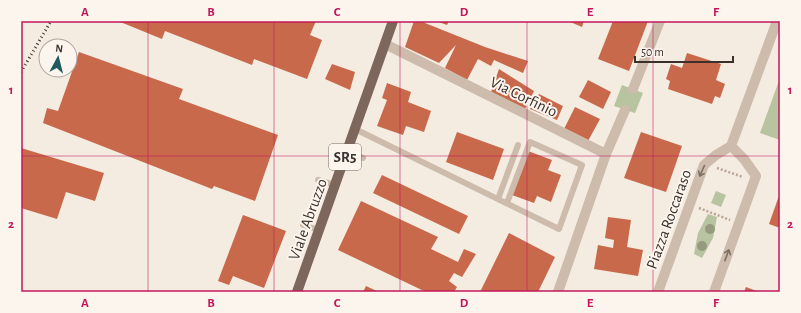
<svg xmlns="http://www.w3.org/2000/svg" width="801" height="313" font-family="'Alegreya Sans',sans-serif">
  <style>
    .green { fill: #b8c4a0 }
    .building { fill: #c8694b }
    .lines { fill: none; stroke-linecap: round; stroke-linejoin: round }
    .path { stroke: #b9a596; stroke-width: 2.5; stroke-dasharray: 2 2; stroke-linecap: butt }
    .lane { stroke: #cdbbac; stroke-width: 6 }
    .street { stroke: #cdbbac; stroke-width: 10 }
    .primary { stroke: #7d675c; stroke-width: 10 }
    .rail { stroke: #3b302b; stroke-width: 3; stroke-dasharray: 1 3; stroke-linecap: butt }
    .tree { fill: #969b7f }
    .oneway { stroke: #7d6f65 }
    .grid { fill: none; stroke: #c2185b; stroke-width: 1; stroke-opacity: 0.55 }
    .labels { text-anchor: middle; stroke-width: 4; stroke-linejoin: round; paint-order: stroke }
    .shield { fill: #fbf5ee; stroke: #756b66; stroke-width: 1 }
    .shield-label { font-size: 15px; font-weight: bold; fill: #3b302b }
    .street-label { font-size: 16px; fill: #3b302b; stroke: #fbf5ee }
    .neatline { fill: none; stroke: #c2185b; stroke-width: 1.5 }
    .grid-label { font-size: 13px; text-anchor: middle; font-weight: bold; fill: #c2185b }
  </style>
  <rect width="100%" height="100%" fill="#f4ebe1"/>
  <path class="green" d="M780,78V140L760,133Z
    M622,85L643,93L635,113L614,106Z
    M716,191L726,195L721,207L711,203Z
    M708,214L717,217L713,238L702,258L694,254L698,233Z"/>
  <path class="building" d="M118,21H316L310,35L322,40L307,79L254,59L252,65L165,31L162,39Z
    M414,21H420L485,47L528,61L523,73L494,60L491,66L478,59L467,80L445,68L456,45L439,63L405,47Z
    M436,21H449L447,25Z
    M568,21H584L582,27Z
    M613,21H648L629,71L598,59Z
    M79,52L183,89L179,99L278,135L255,201L214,186L212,189L43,123L47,108L58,111Z
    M687,53L721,64L716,80L725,84L720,98L715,96L712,104L668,89L670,81L666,79L671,64L682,68Z
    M332,64L355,72L350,90L325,79Z
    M499,69L534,91L525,109L491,92Z
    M588,80L611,92L603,109L579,97Z
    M387,83L411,92L408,102L431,111L424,132L406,126L403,135L377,126L387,100L382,98Z
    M539,94L563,106L557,120L530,109Z
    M575,107L600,119L588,141L564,129Z
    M457,132L504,149L493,180L446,162Z
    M641,132L682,146L666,192L624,178Z
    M21,148L104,173L95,201L66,192L57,219L21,208Z
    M528,151L552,160L548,170L561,175L551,202L537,196L534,203L512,195Z
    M382,175L468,216L459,234L373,193Z
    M780,193V228L769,224Z
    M361,201L438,237L431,249L458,262L464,249L476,254L462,277L454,273L449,281L457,287L454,292H426L338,250Z
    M243,215L286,231L264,288L233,276L229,285L218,281Z
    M608,217L631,220L627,247L643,250L638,276L594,269L598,245L613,248L614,240L605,238Z
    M509,233L555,257L538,292H480Z
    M366,286L379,292H363Z
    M746,287L759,292H744Z"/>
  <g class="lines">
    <path class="path" d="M717,168L743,177
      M699,208L730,220"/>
    <path class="lane" d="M355,129L559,229L582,165L530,142L507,203
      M348,151L363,158
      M318,180L335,185
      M498,199L518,145
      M303,225L319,230"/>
    <path class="street" d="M385,44L606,154L625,110
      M633,89L660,21
      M558,292L606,154
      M658,292L704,165L716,155L731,146L777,21
      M714,292L756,176L744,159L731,146"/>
    <path class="primary" d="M297,292L393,21"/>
    <path class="rail" d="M21,72L51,21"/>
  </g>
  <g class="tree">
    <circle cx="710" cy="229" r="5"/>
    <circle cx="702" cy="246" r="5"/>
  </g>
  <defs><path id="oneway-shaft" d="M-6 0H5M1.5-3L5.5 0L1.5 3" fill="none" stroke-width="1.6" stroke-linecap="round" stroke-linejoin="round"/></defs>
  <g class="oneway">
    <use href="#oneway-shaft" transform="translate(702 171) rotate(114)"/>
    <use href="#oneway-shaft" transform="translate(727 255) rotate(-70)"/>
  </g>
  <path class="grid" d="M148,21V292M274,21V292M400,21V292M527,21V292M653,21V292M21,156H780"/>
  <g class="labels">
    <rect class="shield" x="329" y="144" width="32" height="26" rx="3"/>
    <g class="shield-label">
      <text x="345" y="162">SR5</text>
    </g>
    <g class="street-label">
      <text transform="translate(524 96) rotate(26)" y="6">Via Corfinio</text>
      <text transform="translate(307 219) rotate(-70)" y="6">Viale Abruzzo</text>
      <text transform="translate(668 219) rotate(-70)" y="6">Piazza Roccaraso</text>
    </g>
  </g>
  <rect width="801" height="313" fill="none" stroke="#fbf5ee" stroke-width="44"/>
  <g transform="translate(58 58) rotate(7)"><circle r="19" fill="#fbf5ee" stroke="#aea6a0"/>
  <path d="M0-3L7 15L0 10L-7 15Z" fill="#1f5a5e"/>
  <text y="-6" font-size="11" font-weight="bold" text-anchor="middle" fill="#3b302b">N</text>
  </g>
  <path d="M635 56v6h98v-6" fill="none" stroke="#3b302b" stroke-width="2"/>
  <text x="641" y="56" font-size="12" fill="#3b302b" stroke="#fbf5ee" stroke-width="3" paint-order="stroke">50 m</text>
  <rect x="22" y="22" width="757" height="269" class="neatline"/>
  <g class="grid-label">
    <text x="85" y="16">A</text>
    <text x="211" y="16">B</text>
    <text x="337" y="16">C</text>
    <text x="464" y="16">D</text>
    <text x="590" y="16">E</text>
    <text x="716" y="16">F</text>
    <text x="11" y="94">1</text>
    <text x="790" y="94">1</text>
    <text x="11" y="228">2</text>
    <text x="790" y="228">2</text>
    <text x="85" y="307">A</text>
    <text x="211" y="307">B</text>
    <text x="337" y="307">C</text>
    <text x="464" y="307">D</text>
    <text x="590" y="307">E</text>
    <text x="716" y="307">F</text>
  </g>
</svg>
